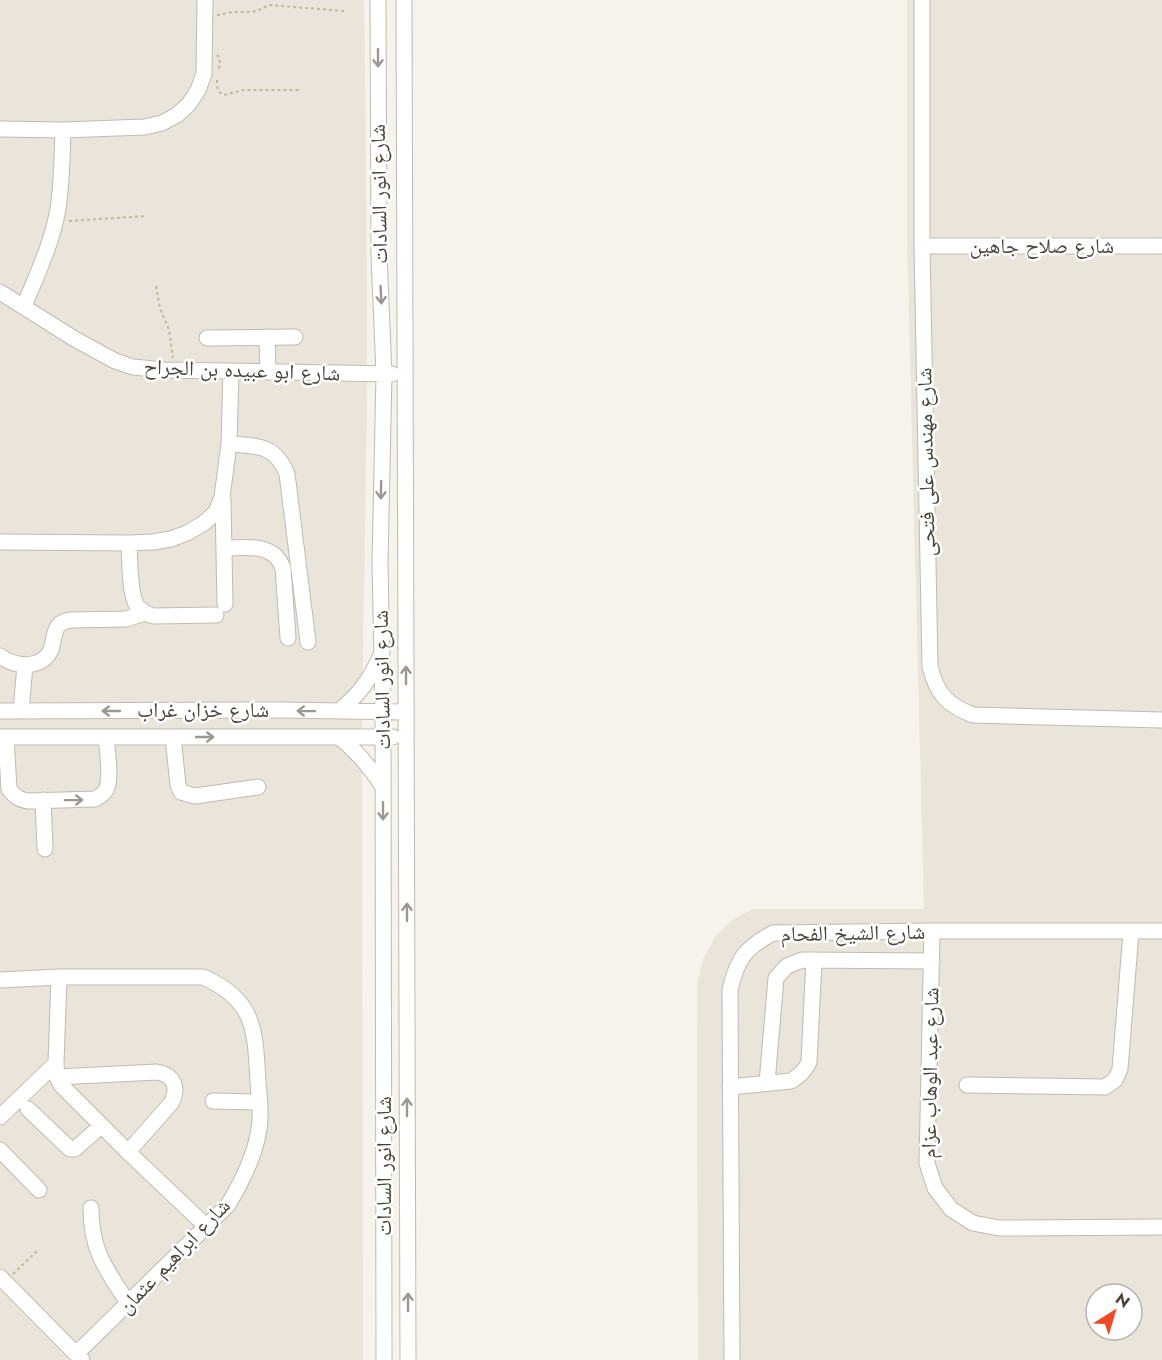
<svg xmlns="http://www.w3.org/2000/svg" width="1162" height="1360" font-family="Jost,'Noto Naskh Arabic',sans-serif">
  <style>
    .residential { fill: #e9e5da; fill-rule: evenodd }
    .lines { fill: none; stroke-linecap: round; stroke-linejoin: round }
    .minor-casing { stroke: #c1bbaf; stroke-width: 17 }
    .path { stroke: #c2b7a0; stroke-width: 2; stroke-dasharray: 3 3; stroke-linecap: butt }
    .minor { stroke: #fff; stroke-width: 15 }
    .oneway { stroke: #9b9893 }
    .labels { text-anchor: middle; stroke-width: 5; stroke-linejoin: round; paint-order: stroke }
    .street-label { font-size: 21px; fill: #4a443a; stroke: #fff }
  </style>
  <rect width="100%" height="100%" fill="#f5f3ec"/>
  <path class="residential" d="M0,0H364L366,156L367,395L362,724L363,1360H0Z
    M907,0H1162V1360H698L697,984L703,959L715,937L733,919L753,909H924L907,236ZM1096,1294H1132V1330H1096Z"/>
  <g class="lines">
    <g class="minor-casing">
      <path id="minor" d="M378,0L379,255L384,374L380,562L383,711L384,1360
        M404,0L408,1360
        M922,0V246L930,667C937,694 947,705 973,715L1162,720
        M0,129L63,130L145,127L162,123L177,115L189,104L198,90L204,74L205,0
        M922,246H1162
        M0,292L73,338L115,361L133,367L164,370L392,374
        M24,306C37,275 52,243 58,209C62,183 62,157 63,130
        M267,337L268,372
        M207,338L295,337
        M229,444C257,446 275,444 287,474L308,642
        M223,500L225,604
        M0,542L129,543L153,542L171,539L187,533L204,523L216,512L222,497L229,444L231,371
        M129,543C130,559 129,593 137,606C141,611 147,614 153,616L216,615
        M224,548C247,548 273,542 283,568L288,638
        M0,656C15,667 41,670 51,650C54,642 53,633 58,626C61,622 65,621 71,620L126,619L145,613
        M0,711L282,710L406,712
        M21,711L25,665
        M339,711C360,694 370,679 381,655
        M0,737H393
        M6,737L9,789C15,797 20,800 29,801L95,799C100,796 103,795 106,790C112,778 107,750 106,737
        M173,737L178,785L181,792L195,796L258,787
        M339,737C357,751 370,767 383,787
        M43,800L45,849
        M932,931L927,1163L935,1188L951,1209L973,1223L999,1228L1162,1227
        M59,977L56,1063L57,1077L61,1085L128,1152L207,1227
        M0,980L59,977H203C256,1000 255,1031 258,1082C259,1097 262,1114 259,1129C255,1156 242,1181 228,1205L76,1354
        M57,1077L157,1072C173,1075 179,1086 172,1102L128,1152
        M767,1083L776,978L787,966L802,960L932,961
        M967,1085L1105,1087L1115,1080L1120,1069L1131,932
        M730,1087L791,1081C800,1075 805,1071 809,1062L814,960
        M213,1101L259,1102
        M28,1109L70,1149H75L101,1126
        M0,1117L56,1063
        M0,1150L39,1190
        M91,1208C91,1251 106,1269 128,1303
        M0,1277L82,1360
        M732,1360L730,990C737,959 745,948 773,933L932,931H1162"/>
    </g>
    <path class="path" d="M217,15L233,12H251L257,11L269,5L344,11
      M217,55L220,58L219,69
      M217,80C217,87 217,92 224,95L243,90H300
      M69,221L147,216
      M156,286L160,308L169,330L173,358
      M13,1274L38,1250"/>
    <use href="#minor" class="minor"/>
  </g>
  <defs><path id="oneway-shaft" d="M-6 0H5M1.5-3L5.5 0L1.5 3" fill="none" stroke-width="1.6" stroke-linecap="round" stroke-linejoin="round" transform="scale(1.5)"/></defs>
  <g class="oneway">
    <use href="#oneway-shaft" transform="translate(378 58) rotate(90)"/>
    <use href="#oneway-shaft" transform="translate(381 295) rotate(87)"/>
    <use href="#oneway-shaft" transform="translate(381 490) rotate(91)"/>
    <use href="#oneway-shaft" transform="translate(406 675) rotate(-90)"/>
    <use href="#oneway-shaft" transform="translate(111 711) rotate(180)"/>
    <use href="#oneway-shaft" transform="translate(306 711) rotate(-179)"/>
    <use href="#oneway-shaft" transform="translate(205 737)"/>
    <use href="#oneway-shaft" transform="translate(74 800) rotate(-1)"/>
    <use href="#oneway-shaft" transform="translate(383 811) rotate(90)"/>
    <use href="#oneway-shaft" transform="translate(407 912) rotate(-90)"/>
    <use href="#oneway-shaft" transform="translate(407 1107) rotate(-90)"/>
    <use href="#oneway-shaft" transform="translate(408 1302) rotate(-90)"/>
  </g>
  <g class="labels">
    <g class="street-label">
      <text transform="translate(379 194) rotate(-91)" y="7">شارع انور السادات</text>
      <text x="1042" y="253">شارع صلاح جاهين</text>
      <text transform="translate(242 370) rotate(2)" y="7">شارع ابو عبيده بن الجراح</text>
      <text transform="translate(926 462) rotate(-91)" y="7">شارع مهندس على فتحى</text>
      <text transform="translate(382 680) rotate(-91)" y="7">شارع انور السادات</text>
      <text x="203" y="717">شارع خزان غراب</text>
      <text transform="translate(853 933) rotate(-1)" y="7">شارع الشيخ الفحام</text>
      <text transform="translate(930 1073) rotate(-89)" y="7">شارع عبد الوهاب عزام</text>
      <text transform="translate(384 1166) rotate(-90)" y="7">شارع انور السادات</text>
      <text transform="translate(174 1256) rotate(-46)" y="7">شارع ابراهيم عثمان</text>
    </g>
  </g>
  <g transform="translate(1114 1312) rotate(37)"><circle r="28" fill="#ffffff" stroke="#b7b4b0" stroke-width="1.5"/>
  <path d="M0-4.5L10 22L0 15L-10 22Z" fill="#f14927"/>
  <text y="-9" font-size="16" font-weight="bold" text-anchor="middle" fill="#4a443a">N</text>
  </g>
</svg>
